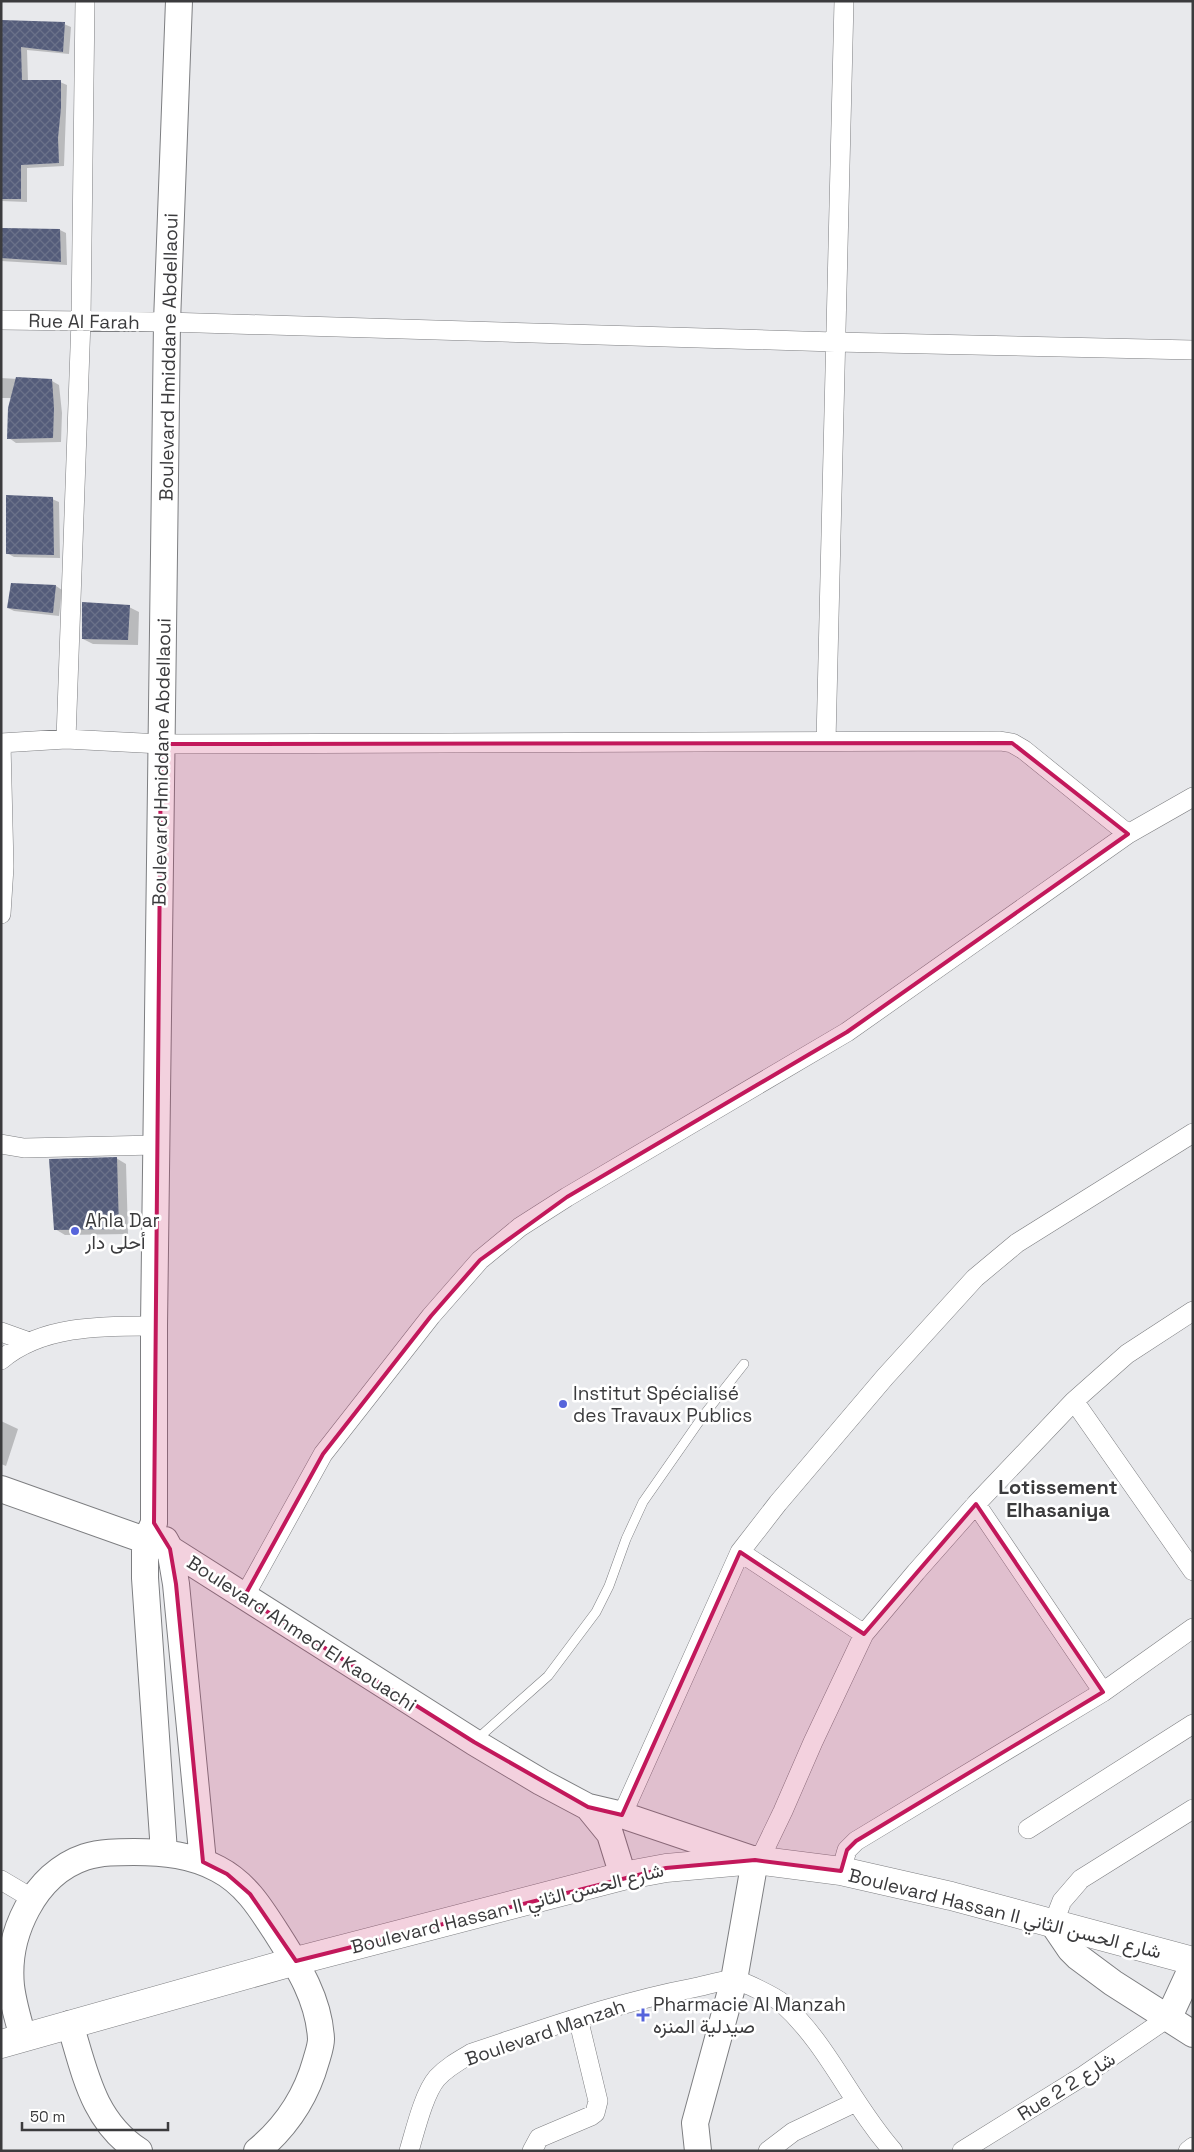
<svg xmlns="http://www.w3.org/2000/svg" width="1194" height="2152" font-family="'Space Grotesk',Vazirmatn,sans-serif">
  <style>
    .shadow { fill: #0003 }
    .building { fill: url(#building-cross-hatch) }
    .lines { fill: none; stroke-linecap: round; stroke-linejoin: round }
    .lane-casing { stroke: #7d7e81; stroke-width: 10 }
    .street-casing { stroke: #7d7e81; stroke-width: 20 }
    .secondary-casing { stroke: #7d7e81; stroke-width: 28 }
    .primary-casing { stroke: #7d7e81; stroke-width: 29 }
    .lane { stroke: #fff; stroke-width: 9 }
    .street { stroke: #fff; stroke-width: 19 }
    .secondary { stroke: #fff; stroke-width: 26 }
    .primary { stroke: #fff; stroke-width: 28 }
    .marked { fill: #c2185b; fill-opacity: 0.2; stroke: #c2185b; stroke-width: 4; stroke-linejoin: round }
    .poi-dot { fill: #5664db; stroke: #fff; stroke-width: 2 }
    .labels { text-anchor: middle; stroke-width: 5; stroke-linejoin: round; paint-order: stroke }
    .street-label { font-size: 19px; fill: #3b3b3d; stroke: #fff }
    .poi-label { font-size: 19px; fill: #3b3b3d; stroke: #fff; text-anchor: start }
    .neighbourhood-label { font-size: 20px; font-weight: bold; fill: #3b3b3d; stroke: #fff }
  </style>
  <defs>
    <pattern id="building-cross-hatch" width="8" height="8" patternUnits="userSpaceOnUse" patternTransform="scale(1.25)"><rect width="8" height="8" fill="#545c7a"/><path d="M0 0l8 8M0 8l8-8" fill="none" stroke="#6a7189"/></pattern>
  </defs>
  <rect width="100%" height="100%" fill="#e8e9ec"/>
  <path class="shadow" d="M1,21L64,24L71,27L69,54L27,50L28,81L60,82L67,85L64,166L27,168V202L1,201Z
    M1,228L60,230L66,233L67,265L1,261Z
    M1,378L52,381L59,385L62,413L61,442L16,443L9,438L12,398H1Z
    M52,499L59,502L60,558L14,557L7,553Z
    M12,585L56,586L62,590L59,616L14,611L8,608Z
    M129,607L139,612L138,645L93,644L83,639Z
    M116,1158L126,1164L128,1234L65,1235L55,1229Z
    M1,1421L18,1429L6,1466L1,1464Z"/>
  <path class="building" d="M1,20L65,22L63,52L21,47L22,80H61V108L58,138L59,163L21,165V199H1Z
    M1,228L60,229L61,262L1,258Z
    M16,377L52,379L54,408L53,438L7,439L8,408Z
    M6,495L53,497L54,555L6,554Z
    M11,583L56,585L53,613L7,608Z
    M82,602L130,605L128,640L82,639Z
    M117,1157L119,1229L54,1230L49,1159Z"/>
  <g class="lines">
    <g class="lane-casing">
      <path id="lane" d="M476,1740L548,1676L596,1612L609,1586L626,1539L643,1502L703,1416L744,1364"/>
    </g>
    <g class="street-casing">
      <path id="street" d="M1,320L167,322L835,342L1193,350
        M66,739L81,320L85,1
        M826,741L844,1
        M1,743L66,739L161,744L1000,741L1012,743L1024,750L1128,834
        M1,914L4,867L1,743
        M1,1144L24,1148L156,1145
        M1,1332L29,1342
        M1,1360C42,1325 103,1326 154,1326
        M1074,1401L1193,1571
        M976,1504L1103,1692
        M740,1552L864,1634
        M244,1597L323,1454L431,1316L480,1260L520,1227L567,1197L847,1032L1128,834L1193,797
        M622,1815L740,1552L778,1503L885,1377L975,1278L1017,1243L1193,1133
        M1028,1829L1193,1724
        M759,1861L783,1811L813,1742L864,1634L916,1572L976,1504L1074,1401L1127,1354L1193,1311
        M841,1871L847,1850L856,1841L1103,1692L1193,1628
        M1,1880L33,1899
        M1053,1924L1062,1901L1081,1879L1193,1809
        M409,2151C415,2131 424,2093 437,2078C447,2067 460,2060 472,2053C545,2029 618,2002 693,1988C704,1986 725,1979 734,1980C743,1981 775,1997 782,2003C828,2044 852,2105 893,2151
        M532,2151L539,2138L591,2116L595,2113L598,2101L578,2018
        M768,2151L793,2132L856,2102
        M962,2151L1083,2076L1169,2017
        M1188,2151L1193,2147"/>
    </g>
    <g class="secondary-casing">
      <path id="secondary" d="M1,1489L170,1549L474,1742L541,1782L588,1807L622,1815L755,1860L734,1980L695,2123L698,2151
        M165,1540L170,1549L176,1584L203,1862
        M588,1807L610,1834L623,1876
        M164,1852L145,1578V1542L154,1523V1326L167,322L179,1
        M1053,1924L1070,1949L1078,1957L1113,1983L1193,2034
        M1169,2017L1193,1965
        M70,2024C85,2073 93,2121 139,2151
        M23,2037C18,2020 13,2003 11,1986C6,1935 34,1874 85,1857C101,1852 118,1852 134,1852C164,1852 192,1855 218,1869C245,1883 260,1907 276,1932C297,1965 319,1998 321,2039C321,2046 318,2054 316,2061C306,2097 286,2127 257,2151"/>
    </g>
    <g class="primary-casing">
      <path id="primary" d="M1,2044L296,1961L623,1876L666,1868L755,1860L841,1871L951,1896L1193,1961"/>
    </g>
    <use href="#lane" class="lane"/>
    <use href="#street" class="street"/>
    <use href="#secondary" class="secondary"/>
    <use href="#primary" class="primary"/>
  </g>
  <path class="marked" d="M1012,743L1128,834L847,1032L567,1197L480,1260L431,1316L323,1454L244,1597L474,1742L588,1807L622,1815L740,1552L864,1634L976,1504L1103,1692L856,1841L847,1850L841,1871L755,1860L666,1868L296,1961L250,1894L227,1874L203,1862L176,1584L170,1549L154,1523L161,744Z"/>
  <g class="poi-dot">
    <circle cx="75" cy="1231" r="5"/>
    <circle cx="563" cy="1404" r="5"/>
    <path d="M640.5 2007.5h5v5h5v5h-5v5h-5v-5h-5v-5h5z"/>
  </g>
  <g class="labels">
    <g class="street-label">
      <text transform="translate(84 321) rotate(1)" y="7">Rue Al Farah</text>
      <text transform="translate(168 357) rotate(-89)" y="7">Boulevard Hmiddane Abdellaoui</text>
      <text transform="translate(161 762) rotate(-89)" y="7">Boulevard Hmiddane Abdellaoui</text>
      <text transform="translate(302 1633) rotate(33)" y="7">Boulevard Ahmed El Kaouachi</text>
      <text transform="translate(507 1908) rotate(-14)" y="7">Boulevard Hassan II شارع الحسن الثاني</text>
      <text transform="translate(1005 1913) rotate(14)" y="7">Boulevard Hassan II شارع الحسن الثاني</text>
      <text transform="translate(545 2032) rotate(-19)" y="7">Boulevard Manzah</text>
      <text transform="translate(1066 2086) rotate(-32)" y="7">Rue 2 شارع 2</text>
    </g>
    <g class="poi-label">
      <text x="85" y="1227">Ahla Dar<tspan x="85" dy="22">أحلى دار</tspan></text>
      <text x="573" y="1400">Institut Spécialisé<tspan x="573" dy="22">des Travaux Publics</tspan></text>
      <text x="653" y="2011">Pharmacie Al Manzah<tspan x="653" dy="22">صيدلية المنزه</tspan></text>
    </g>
    <g class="neighbourhood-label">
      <text x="1058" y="1494">Lotissement<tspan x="1058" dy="23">Elhasaniya</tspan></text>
    </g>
  </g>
  <rect width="1194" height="2152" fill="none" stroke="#3b3b3d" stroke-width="5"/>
  <path d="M22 2122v8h146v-8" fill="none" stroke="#3b3b3d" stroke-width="2.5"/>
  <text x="30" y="2122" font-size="15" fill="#3b3b3d" stroke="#ffffff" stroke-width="4" paint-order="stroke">50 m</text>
</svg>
